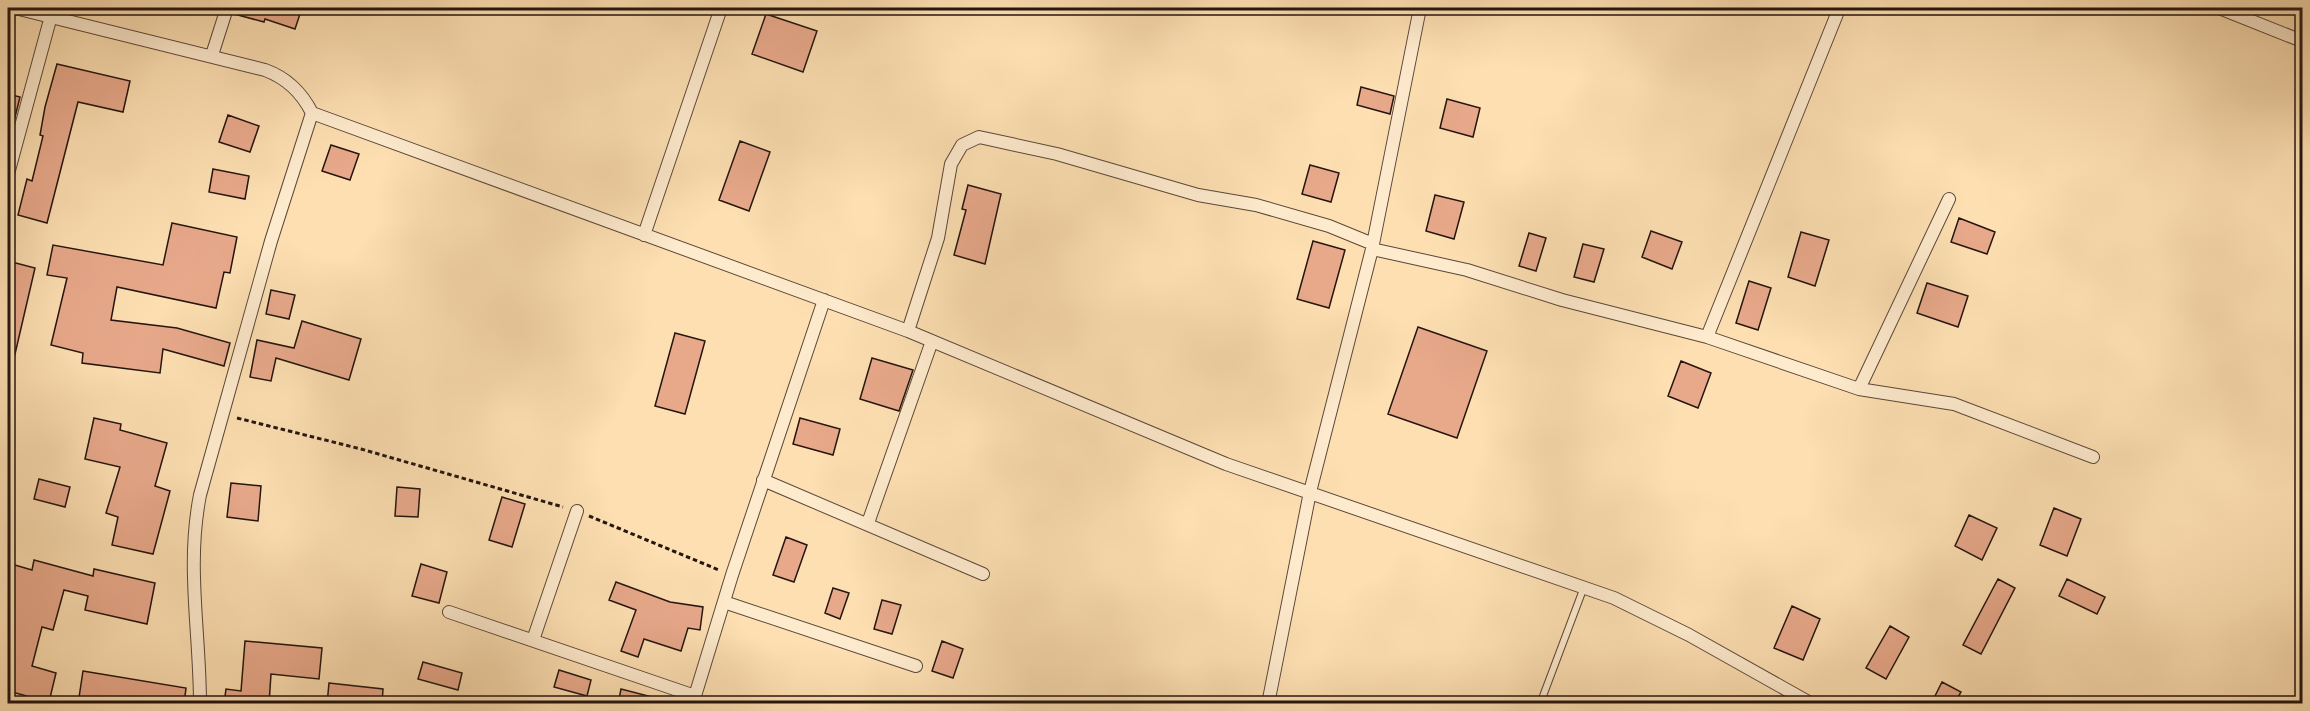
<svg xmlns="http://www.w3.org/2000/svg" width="2310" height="711" font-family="'IM FELL DW Pica',serif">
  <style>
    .building { fill: #e8a98b; stroke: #24150f; stroke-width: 1.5 }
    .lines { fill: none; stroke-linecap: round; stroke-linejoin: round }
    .lane-casing { stroke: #5a4838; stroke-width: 8 }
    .street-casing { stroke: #5a4838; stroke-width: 14 }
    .path { stroke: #24150f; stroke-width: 3; stroke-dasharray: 4.5 3; stroke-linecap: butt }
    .lane { stroke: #feeacd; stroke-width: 6 }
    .street { stroke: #feeacd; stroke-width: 12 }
  </style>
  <rect width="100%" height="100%" fill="#fddfb2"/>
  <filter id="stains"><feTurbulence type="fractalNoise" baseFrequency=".00333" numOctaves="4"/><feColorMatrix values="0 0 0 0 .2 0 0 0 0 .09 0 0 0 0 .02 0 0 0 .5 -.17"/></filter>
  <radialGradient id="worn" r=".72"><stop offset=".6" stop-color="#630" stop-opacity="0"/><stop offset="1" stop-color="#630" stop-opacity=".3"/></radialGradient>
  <path class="building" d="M235,8H302L295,29L265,19L264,22L234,14Z
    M766,14L817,31L803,72L752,54Z
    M57,64L130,81L123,112L78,102L47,223L18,215L27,179L32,181L43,136L40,135L45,107Z
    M1361,87L1394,96L1390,114L1357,105Z
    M8,94L20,97L11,133L8,132Z
    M1447,99L1480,108L1473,137L1440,128Z
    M228,115L259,126L250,152L219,142Z
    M740,141L770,152L749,211L719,200Z
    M331,145L359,154L350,180L322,171Z
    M1310,165L1339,173L1331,202L1302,194Z
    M213,169L249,176L245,199L209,192Z
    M968,185L1001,194L985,264L954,255L966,210L962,209Z
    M1435,195L1464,202L1454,239L1426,231Z
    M1959,218L1995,232L1987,254L1951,242Z
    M172,223L237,237L230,273L224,272L216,308L117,287L111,320L177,328L230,343L224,366L163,349L160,373L82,363L83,353L51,345L67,278L47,275L53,245L163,265Z
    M1651,231L1682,242L1672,269L1642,257Z
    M1801,232L1829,240L1815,286L1788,277Z
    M1529,233L1546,238L1536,271L1519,266Z
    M1313,241L1345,250L1329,308L1297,299Z
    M1583,244L1604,249L1594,282L1574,277Z
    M8,261L35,268L12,367H8Z
    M1749,281L1771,288L1758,330L1736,323Z
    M1927,283L1968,296L1958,327L1917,313Z
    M271,290L295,295L289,319L266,314Z
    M302,321L361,339L349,380L276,358L271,381L250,377L257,340L294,348Z
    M1418,327L1487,351L1457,438L1388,414Z
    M675,333L705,341L685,414L655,406Z
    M872,358L913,370L899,411L860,399Z
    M1681,361L1711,373L1698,408L1668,396Z
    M94,418L121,424L120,430L167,443L155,486L170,491L153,554L112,545L118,517L106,513L120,467L85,459Z
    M800,418L840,429L833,455L793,444Z
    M39,479L70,487L65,507L34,499Z
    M231,483L261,486L258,521L227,517Z
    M397,487L420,489L418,517L395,516Z
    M502,497L525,504L512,547L489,540Z
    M2054,508L2081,519L2067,556L2040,545Z
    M1969,515L1997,528L1982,560L1955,546Z
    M786,537L807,545L794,582L773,575Z
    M34,560L93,576L94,569L155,583L147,624L85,610L88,596L64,590L53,630L42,627L32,666L56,673L49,702L8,691V563L32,570Z
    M421,564L447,572L439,603L412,596Z
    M1998,579L2015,588L1981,654L1963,645Z
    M2067,579L2105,597L2097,614L2059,596Z
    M616,582L670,602L703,607L700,630L688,628L681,651L644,639L638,657L621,651L636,610L609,600Z
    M833,588L849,593L840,619L825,613Z
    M882,600L901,605L892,634L874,629Z
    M1792,606L1820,619L1803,660L1774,648Z
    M1890,626L1909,637L1886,679L1866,668Z
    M245,641L322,648L319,679L271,674L269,704H224L226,689L241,691Z
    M942,641L963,649L953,678L932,671Z
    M423,662L462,673L458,690L418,679Z
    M559,670L591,680L587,696L554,687Z
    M83,671L186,688L184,704H78Z
    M1942,682L1961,692L1954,704H1931Z
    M329,683L383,689L382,704H327Z
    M621,689L660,699V704H618Z"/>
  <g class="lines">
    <g class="lane-casing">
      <path id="lane" d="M1540,704L1584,587"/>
    </g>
    <g class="street-casing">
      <path id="street" d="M15,8L265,70C287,78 302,93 312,113L271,241L200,495C186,566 200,632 200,704
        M2219,8L2302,41
        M212,55L227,8
        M312,113L908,331L1226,464L1614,598L1689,635L1812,704
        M8,174L51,16
        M644,235L721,8
        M1372,249L1467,270L1562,300L1707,337L1859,389L1954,404L2093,457
        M908,331L938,238L951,164L962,145L979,137L1057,154L1198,195L1256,205L1329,226L1373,244
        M1707,337L1839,9
        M1859,389L1949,199
        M763,480L983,574
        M868,523L932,341
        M724,602L916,666
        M449,612L695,696L732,575L824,300
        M533,640L577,511
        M1268,704L1310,492L1372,249L1420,8"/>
    </g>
    <path class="path" d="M237,418L361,449L563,507
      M589,516L719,570"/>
    <use href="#lane" class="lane"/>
    <use href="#street" class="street"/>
  </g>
  <rect width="2310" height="711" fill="none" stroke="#fddfb2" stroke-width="30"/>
  <rect x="9" y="9" width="2292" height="693" fill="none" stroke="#24150f" stroke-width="3"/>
  <rect x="15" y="15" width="2280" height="681" fill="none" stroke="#24150f" stroke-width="1.5"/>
  <rect width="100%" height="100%" filter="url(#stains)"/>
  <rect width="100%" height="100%" fill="url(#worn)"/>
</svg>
